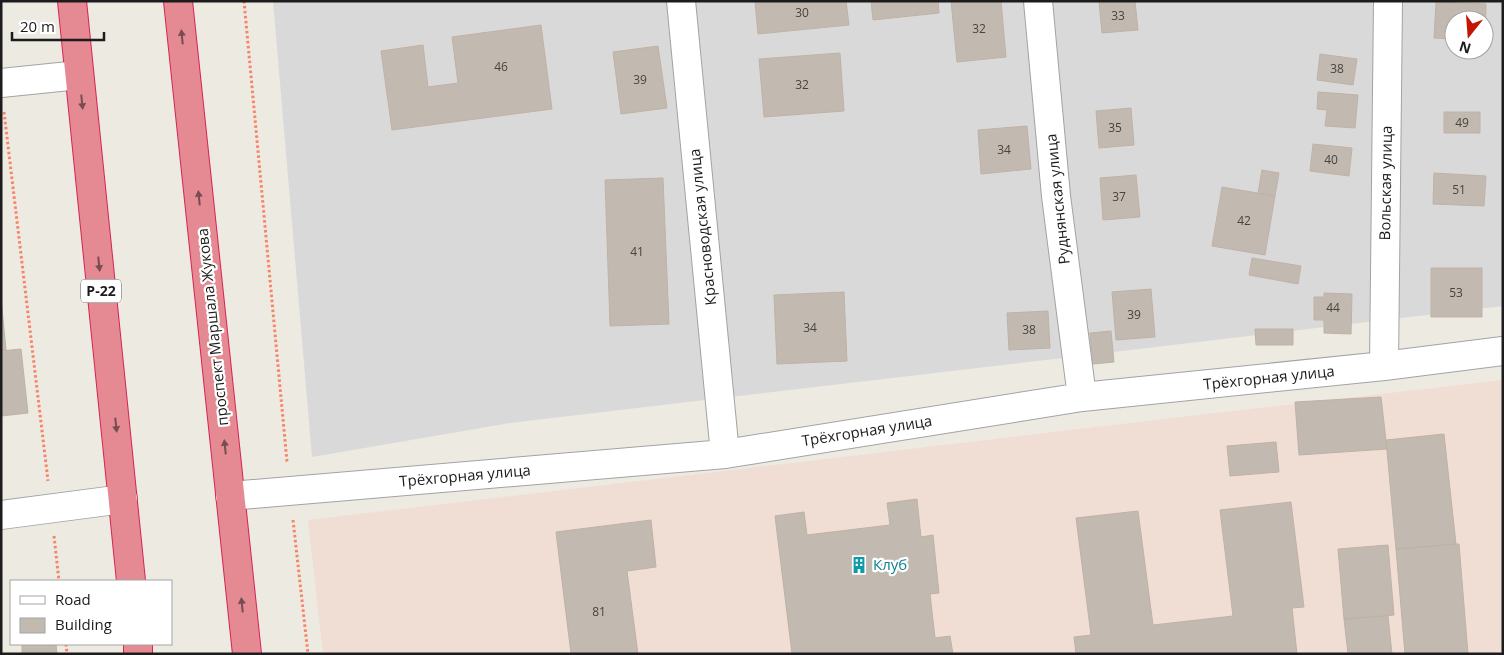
<svg xmlns="http://www.w3.org/2000/svg" width="1504" height="655" font-family="'Open Sans',sans-serif">
  <style>
    .residential { fill: #dad9d9; fill-rule: evenodd }
    .military { fill: #f0ded4 }
    .building { fill: #c2bab1; stroke: #bfb2a4 }
    .lines { fill: none; stroke-linecap: round; stroke-linejoin: round }
    .street-casing { stroke: #a3a3a3; stroke-width: 30 }
    .highway-casing { stroke: #d52552; stroke-width: 30 }
    .path { stroke: #f88368; stroke-width: 3; stroke-dasharray: 2.5 2.5; stroke-linecap: butt }
    .street { stroke: #fff; stroke-width: 28 }
    .highway { stroke: #e58992; stroke-width: 28 }
    .oneway { fill: #764d51 }
    .labels { text-anchor: middle; stroke-width: 4.5; stroke-linejoin: round; paint-order: stroke }
    .number-label { font-size: 12px; fill: #464441 }
    .shield { fill: #fff; stroke: #606060; stroke-width: 1 }
    .shield-label { font-size: 14px; font-weight: bold; fill: #1c1c1c }
    .street-label { font-size: 15px; fill: #1c1c1c; stroke: #fff }
    .culture-label { font-size: 15px; fill: #0d838f; stroke: #fff; text-anchor: start }
  </style>
  <rect width="100%" height="100%" fill="#edeae2"/>
  <path class="residential" d="M273,1H1503V306L510,423L312,457ZM1454,20H1484V50H1454Z"/>
  <path class="military" d="M1503,380V654H323L308,520L1155,420Z"/>
  <path class="building" d="M755,1H846L849,25L758,34Z
    M871,1H938L939,13L873,20Z
    M951,1H1001L1006,57L957,62Z
    M1099,1H1135L1138,30L1102,33Z
    M1436,2L1486,4L1485,41L1484,20H1454V39L1434,38Z
    M541,25L552,109L392,130L381,51L423,45L428,87L458,83L452,37Z
    M658,46L667,108L621,114L613,52Z
    M840,53L844,111L764,117L759,59Z
    M1320,54L1357,59L1353,85L1317,80Z
    M1318,92L1358,95L1355,128L1325,126L1327,110L1317,109Z
    M1131,108L1134,145L1099,148L1096,111Z
    M1444,112H1480V133H1444Z
    M1027,126L1031,169L981,174L978,130Z
    M1313,144L1352,148L1349,176L1310,171Z
    M1262,170L1279,173L1275,196L1258,193Z
    M1434,173L1486,176L1484,206L1433,204Z
    M1136,175L1140,217L1103,220L1100,178Z
    M663,178L669,324L610,326L605,180Z
    M1222,187L1275,196L1265,255L1212,246Z
    M1252,258L1301,266L1298,284L1249,275Z
    M1431,268H1482V317H1431Z
    M1151,289L1155,337L1116,340L1112,292Z
    M844,292L847,361L777,364L774,295Z
    M1324,293L1352,294L1351,334L1324,333V320H1314V297H1324Z
    M1,298L6,350H1Z
    M1048,311L1050,348L1009,350L1007,313Z
    M1255,329H1293V345H1256Z
    M1111,331L1114,362L1093,364L1090,333Z
    M21,349L28,413L1,416V351Z
    M1381,397L1387,449L1299,455L1295,402Z
    M1444,434L1456,544L1396,549L1386,440Z
    M1276,442L1279,472L1230,476L1227,446Z
    M917,499L921,537L933,535L939,593L930,594L935,638L950,636L953,654H792L775,516L804,512L807,535L890,525L887,503Z
    M1291,502L1304,607L1292,608L1297,654H1076L1074,637L1091,635L1076,518L1138,511L1153,625L1233,616L1220,510Z
    M651,520L656,567L627,571L638,654H571L556,532Z
    M1459,544L1468,654H1405L1396,549Z
    M1388,545L1394,615L1344,619L1338,549Z
    M1388,616L1392,654H1348L1344,619Z
    M22,644H56L57,654H22Z"/>
  <g class="lines">
    <g class="street-casing">
      <path id="street" d="M681,1L725,454
        M1038,1L1056,196L1082,397
        M1,83L79,75
        M1384,366L1388,1
        M230,496L725,454L1082,397L1384,366L1503,351
        M1,515L123,499"/>
    </g>
    <g class="highway-casing">
      <path id="highway" d="M72,1L131,581
        M178,1L247,654
        M138,644V654"/>
    </g>
    <path class="path" d="M244,1L287,462
      M4,112L48,481
      M293,520L308,654
      M54,536L59,581
      M66,644L67,654"/>
    <use href="#street" class="street"/>
    <use href="#highway" class="highway"/>
  </g>
  <defs><path id="oneway-solid" d="M-6-.8H1V-3.2L6.5 0L1 3.2V.8H-6Z" transform="scale(1.25)"/></defs>
  <g class="oneway">
    <use href="#oneway-solid" transform="translate(182 37) rotate(-96)"/>
    <use href="#oneway-solid" transform="translate(82 102) rotate(84)"/>
    <use href="#oneway-solid" transform="translate(199 198) rotate(-96)"/>
    <use href="#oneway-solid" transform="translate(99 264) rotate(84)"/>
    <use href="#oneway-solid" transform="translate(116 425) rotate(84)"/>
    <use href="#oneway-solid" transform="translate(225 447) rotate(-96)"/>
    <use href="#oneway-solid" transform="translate(242 605) rotate(-96)"/>
  </g>
  <defs>
    <g id="building-bare" transform="scale(1.35)"><path d="M-4-6H4V6H1V3H-1V6H-4ZM-2.5-4.3h1.7v1.8h-1.7ZM.8-4.3h1.7v1.8H.8ZM-2.5-1h1.7V.8h-1.7ZM.8-1h1.7V.8H.8Z" fill="#0f9aa8" stroke="#fff" stroke-width="2.5" paint-order="stroke"/></g>
  </defs>
  <g fill-rule="evenodd">
    <use href="#building-bare" x="859" y="565"/>
  </g>
  <g class="labels">
    <g class="number-label">
      <text x="802" y="17">30</text>
      <text x="1118" y="20">33</text>
      <text x="979" y="33">32</text>
      <text x="501" y="71">46</text>
      <text x="1337" y="73">38</text>
      <text x="640" y="84">39</text>
      <text x="802" y="89">32</text>
      <text x="1462" y="127">49</text>
      <text x="1115" y="132">35</text>
      <text x="1004" y="154">34</text>
      <text x="1331" y="164">40</text>
      <text x="1459" y="194">51</text>
      <text x="1119" y="201">37</text>
      <text x="1244" y="225">42</text>
      <text x="637" y="256">41</text>
      <text x="1456" y="297">53</text>
      <text x="1333" y="312">44</text>
      <text x="1134" y="319">39</text>
      <text x="810" y="332">34</text>
      <text x="1029" y="334">38</text>
      <text x="599" y="616">81</text>
    </g>
    <rect class="shield" x="81" y="279.5" width="40" height="23" rx="4"/>
    <g class="shield-label">
      <text x="101" y="296">Р-22</text>
    </g>
    <g class="street-label">
      <text transform="translate(1386 183) rotate(-89)" y="5">Вольская улица</text>
      <text transform="translate(1058 199) rotate(-96)" y="5">Руднянская улица</text>
      <text transform="translate(703 227) rotate(-96)" y="5">Красноводская улица</text>
      <text transform="translate(213 327) rotate(-96)" y="5">проспект Маршала Жукова</text>
      <text transform="translate(1269 378) rotate(-6)" y="5">Трёхгорная улица</text>
      <text transform="translate(867 431) rotate(-9)" y="5">Трёхгорная улица</text>
      <text transform="translate(465 476) rotate(-5)" y="5">Трёхгорная улица</text>
    </g>
    <g class="culture-label">
      <text x="873" y="570">Клуб</text>
    </g>
  </g>
  <rect width="1504" height="655" fill="none" stroke="#1c1c1c" stroke-width="5"/>
  <rect x="10" y="580" width="162" height="65" fill="#ffffff" stroke="#a4a4a4"/>
  <rect x="20" y="596" width="25" height="8" fill="#ffffff" stroke="#a4a4a4"/>
  <text x="55" y="605" font-size="15" fill="#1c1c1c">Road</text>
  <rect x="20" y="618" width="25" height="15" fill="#c2bab1" stroke="#a4a4a4"/>
  <text x="55" y="630" font-size="15" fill="#1c1c1c">Building</text>
  <g transform="translate(1469 35) rotate(197)"><circle r="24" fill="#ffffff" stroke="#a4a4a4"/>
  <path d="M0-4L9 19L0 12L-9 19Z" fill="#c61302"/>
  <text y="-8" font-size="14" font-weight="bold" text-anchor="middle" fill="#1c1c1c">N</text>
  </g>
  <path d="M12 32v8h92v-8" fill="none" stroke="#1c1c1c" stroke-width="2.5"/>
  <text x="20" y="32" font-size="15" fill="#1c1c1c" stroke="#ffffff" stroke-width="4" paint-order="stroke">20 m</text>
</svg>
